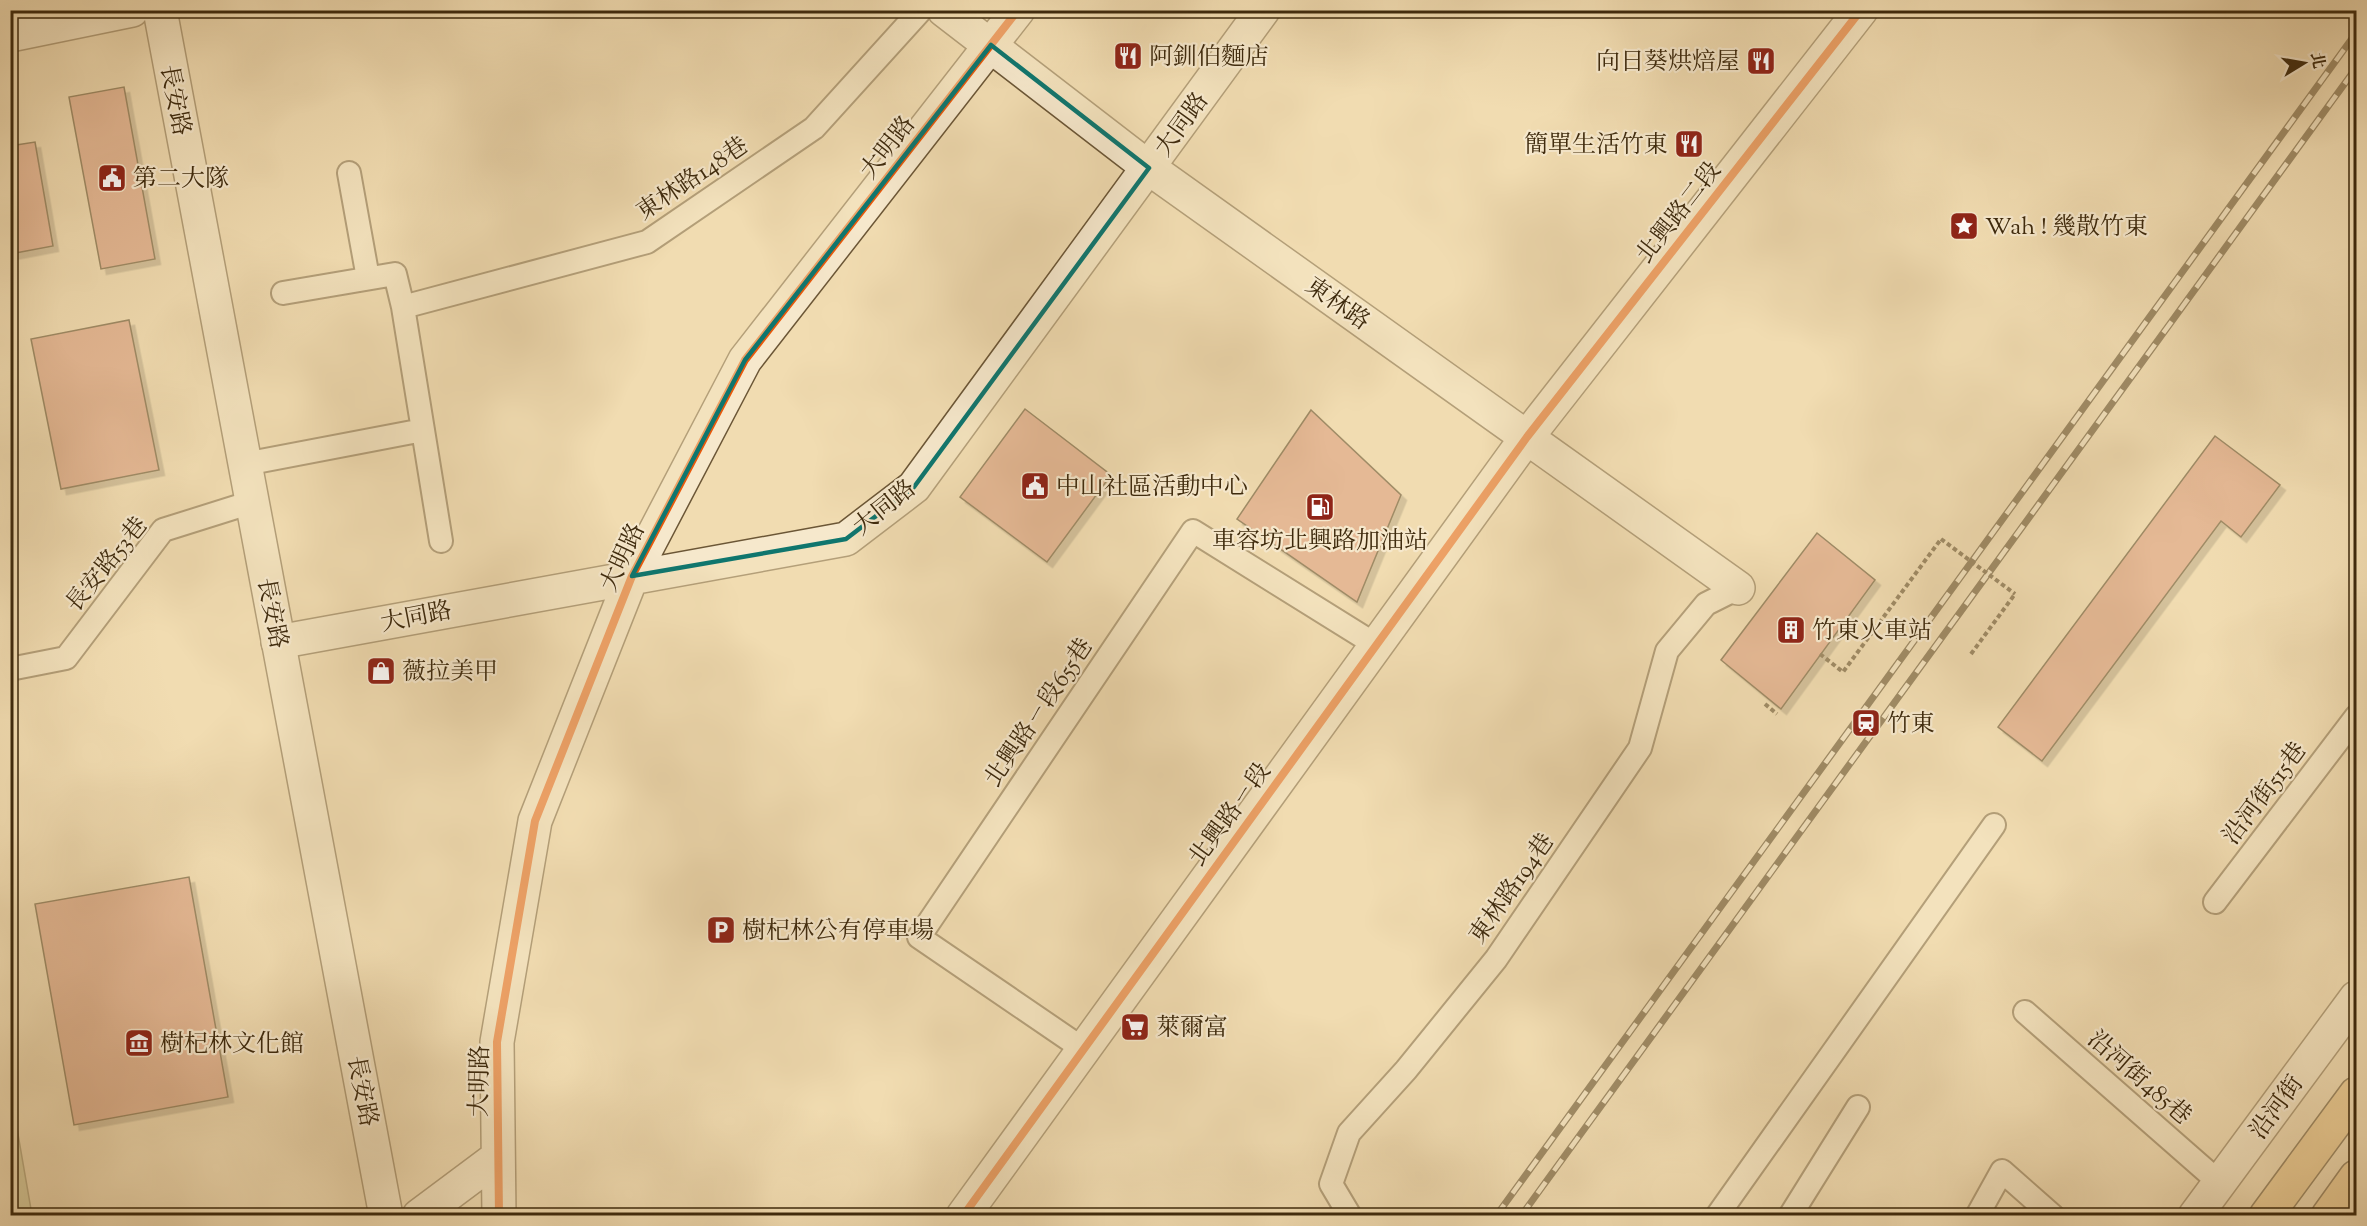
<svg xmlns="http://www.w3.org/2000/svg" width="2367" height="1226" font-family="'Sorts Mill Goudy','Noto Serif TC',serif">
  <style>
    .green { fill: #c0bf87; stroke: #7f744a; stroke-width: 1.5 }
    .building { fill: #d78e73; stroke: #3e2a0d; stroke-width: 1.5; filter: url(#shadow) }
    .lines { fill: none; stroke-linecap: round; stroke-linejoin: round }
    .service-casing { stroke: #6b5636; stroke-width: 26 }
    .minor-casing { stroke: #6b5636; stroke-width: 36 }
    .tertiary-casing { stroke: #6b5636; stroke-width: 36 }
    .trunk-casing { stroke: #3e2a0d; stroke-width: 36 }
    .path { stroke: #3e2a0d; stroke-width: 4; stroke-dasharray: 4.5 3; stroke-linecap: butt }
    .service { stroke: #f6e8cc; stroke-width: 22 }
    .minor { stroke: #f6e8cc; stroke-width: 33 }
    .tertiary { stroke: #f6e8cc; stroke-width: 33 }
    .trunk { stroke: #e8be78; stroke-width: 33 }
    .rail-casing { stroke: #3e2a0d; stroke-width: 7 }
    .rail { stroke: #f6e8cc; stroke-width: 4.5; stroke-dasharray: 14; stroke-linecap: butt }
    .path-bridge { stroke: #3e2a0d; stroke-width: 4; stroke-dasharray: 4.5 3; stroke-linecap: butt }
    .cycleway-casing { stroke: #f6e8cc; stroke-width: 11 }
    .cycleway { stroke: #e8590c; stroke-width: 8 }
    .marked { fill: none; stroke: #0f766e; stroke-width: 4.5; stroke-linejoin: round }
    .labels { text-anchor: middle; stroke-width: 4.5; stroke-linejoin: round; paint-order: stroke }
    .poi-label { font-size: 24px; fill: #3e2a0d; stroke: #f6e8cc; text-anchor: start }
    .street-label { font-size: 24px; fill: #3e2a0d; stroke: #f6e8cc }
  </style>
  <defs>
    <filter id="shadow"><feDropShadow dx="5.5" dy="5.5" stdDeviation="0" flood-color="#0004"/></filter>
  </defs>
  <rect width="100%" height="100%" fill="#f1dcb1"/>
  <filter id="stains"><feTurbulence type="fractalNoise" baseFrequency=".00333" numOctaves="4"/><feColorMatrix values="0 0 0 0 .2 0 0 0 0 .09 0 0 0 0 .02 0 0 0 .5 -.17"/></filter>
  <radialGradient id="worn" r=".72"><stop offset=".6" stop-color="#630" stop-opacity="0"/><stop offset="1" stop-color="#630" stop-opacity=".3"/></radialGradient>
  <path class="green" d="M11,1094L32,1215H11Z"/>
  <path class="building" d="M124,87L155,259L101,269L69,97Z
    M35,142L53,246L10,254V146Z
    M129,320L159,470L61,489L31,339Z
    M1025,409L1111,475L1047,562L960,497Z
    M1311,410L1401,495L1357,602L1237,519Z
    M2215,436L2280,485L2241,537L2221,521L2042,761L1998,727Z
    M1817,533L1875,580L1781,709L1721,660Z
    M189,877L228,1097L74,1125L35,904Z"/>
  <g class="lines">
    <g class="service-casing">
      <path id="service" d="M349,173L368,278
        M283,293L395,274L403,307L441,541
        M403,307L647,242L814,128L921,10
        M245,464L423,430
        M10,669L66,658L163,530L252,502
        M2215,902L2356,717
        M2025,1012L2220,1183
        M1083,1049L919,937L1193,531L1376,645
        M1350,1216L1331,1184L1349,1133L1406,1070L1496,959L1640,748L1667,651L1706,604L1738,588
        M1717,1216L1994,825
        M1790,1216L1858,1107
        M1977,1216L2002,1171L2053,1216"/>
    </g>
    <g class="minor-casing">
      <path id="minor" d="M278,642L846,539L914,487L1263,10
        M419,1216L498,1157
        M499,1216L497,1042L535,821L632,576L745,360L1018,10
        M2195,1216L2356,998"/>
    </g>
    <g class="tertiary-casing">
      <path id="tertiary" d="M160,10L386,1216
        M944,10L1149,168L1738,588
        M10,35L132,10
        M963,1216L1527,437L1861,10"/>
    </g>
    <g class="trunk-casing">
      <path id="trunk" d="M2266,1216L2356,1094
        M2328,1216L2356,1177"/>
    </g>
    <path class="path" d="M1820,654L1843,672L1941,539
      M1971,654L2015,594
      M1765,704L1777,714"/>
    <use href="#service" class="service"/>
    <use href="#minor" class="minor"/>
    <use href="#tertiary" class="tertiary"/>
    <use href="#trunk" class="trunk"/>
    <g class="rail-casing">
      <path id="rail" d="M1496,1216L2356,33
        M1521,1216L2356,68"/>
    </g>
    <use href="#rail" class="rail"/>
    <path class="path-bridge" d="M1941,539L2015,594"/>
    <g class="cycleway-casing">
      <path id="cycleway" d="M499,1216L497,1042L535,821L632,576L745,360L1018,10
        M963,1216L1527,437L1861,10"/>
    </g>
    <use href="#cycleway" class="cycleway"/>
  </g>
  <path d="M0 0H2367V1226H0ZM991,45L1149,168L914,487L846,539L632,576L745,360Z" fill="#f1dcb1" fill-opacity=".55" fill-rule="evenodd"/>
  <path class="marked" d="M991,45L1149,168L914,487L846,539L632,576L745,360Z"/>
  <defs>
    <g id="restaurant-square" transform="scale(1.5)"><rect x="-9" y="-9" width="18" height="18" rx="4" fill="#8f2418" stroke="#f6e8cc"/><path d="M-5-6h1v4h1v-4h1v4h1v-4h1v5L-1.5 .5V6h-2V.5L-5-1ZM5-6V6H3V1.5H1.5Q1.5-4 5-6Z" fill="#fff"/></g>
    <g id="civic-square" transform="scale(1.5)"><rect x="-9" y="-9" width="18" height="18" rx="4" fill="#8f2418" stroke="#f6e8cc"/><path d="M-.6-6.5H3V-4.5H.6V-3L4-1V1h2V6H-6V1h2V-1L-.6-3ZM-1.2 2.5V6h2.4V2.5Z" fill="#fff"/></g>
    <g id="sight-square" transform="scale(1.5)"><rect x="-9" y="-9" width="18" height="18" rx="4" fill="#8f2418" stroke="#f6e8cc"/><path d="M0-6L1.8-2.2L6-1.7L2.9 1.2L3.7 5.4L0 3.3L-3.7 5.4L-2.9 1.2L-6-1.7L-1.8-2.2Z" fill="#fff"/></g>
    <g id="fuel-square" transform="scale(1.5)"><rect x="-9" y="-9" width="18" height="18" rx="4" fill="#8f2418" stroke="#f6e8cc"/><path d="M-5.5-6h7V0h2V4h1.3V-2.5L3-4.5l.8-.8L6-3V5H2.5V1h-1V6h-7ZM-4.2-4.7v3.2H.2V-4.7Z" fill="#fff"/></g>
    <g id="building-square" transform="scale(1.5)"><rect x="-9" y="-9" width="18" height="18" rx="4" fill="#8f2418" stroke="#f6e8cc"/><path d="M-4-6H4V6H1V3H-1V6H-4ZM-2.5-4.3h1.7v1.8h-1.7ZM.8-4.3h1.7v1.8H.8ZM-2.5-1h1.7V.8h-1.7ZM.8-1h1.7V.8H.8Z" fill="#fff"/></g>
    <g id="shop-square" transform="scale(1.5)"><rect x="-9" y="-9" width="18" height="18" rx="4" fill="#8f2418" stroke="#f6e8cc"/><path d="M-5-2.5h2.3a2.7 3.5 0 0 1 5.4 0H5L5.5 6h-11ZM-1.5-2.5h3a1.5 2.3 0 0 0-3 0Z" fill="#fff"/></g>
    <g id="station-square" transform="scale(1.5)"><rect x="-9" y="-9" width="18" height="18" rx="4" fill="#8f2418" stroke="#f6e8cc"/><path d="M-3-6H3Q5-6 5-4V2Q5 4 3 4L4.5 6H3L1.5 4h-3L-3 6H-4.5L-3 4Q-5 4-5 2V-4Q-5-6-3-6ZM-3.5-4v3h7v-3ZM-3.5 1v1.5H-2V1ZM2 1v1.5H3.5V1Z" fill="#fff"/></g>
    <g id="parking-square" transform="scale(1.5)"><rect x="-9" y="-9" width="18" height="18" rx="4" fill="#8f2418" stroke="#f6e8cc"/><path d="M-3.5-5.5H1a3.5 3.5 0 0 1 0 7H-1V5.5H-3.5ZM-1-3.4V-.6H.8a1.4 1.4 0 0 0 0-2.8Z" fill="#fff"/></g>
    <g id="supermarket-square" transform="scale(1.5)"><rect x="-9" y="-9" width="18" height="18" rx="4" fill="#8f2418" stroke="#f6e8cc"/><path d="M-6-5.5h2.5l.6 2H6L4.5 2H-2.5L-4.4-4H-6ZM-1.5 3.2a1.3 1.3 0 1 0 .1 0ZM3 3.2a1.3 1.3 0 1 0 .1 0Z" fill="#fff"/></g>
    <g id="museum-square" transform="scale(1.5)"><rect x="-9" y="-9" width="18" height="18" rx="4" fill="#8f2418" stroke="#f6e8cc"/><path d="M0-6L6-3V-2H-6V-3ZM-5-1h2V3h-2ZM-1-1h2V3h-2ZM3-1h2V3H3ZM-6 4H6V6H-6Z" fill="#fff"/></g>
  </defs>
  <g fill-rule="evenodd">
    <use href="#restaurant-square" x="1128" y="56"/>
    <use href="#restaurant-square" x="1761" y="61"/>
    <use href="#restaurant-square" x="1689" y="144"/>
    <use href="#civic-square" x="112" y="178"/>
    <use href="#sight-square" x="1964" y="226"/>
    <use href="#civic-square" x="1035" y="486"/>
    <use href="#fuel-square" x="1320" y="507"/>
    <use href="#building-square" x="1791" y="630"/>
    <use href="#shop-square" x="381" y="671"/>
    <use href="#station-square" x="1866" y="723"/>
    <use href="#parking-square" x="721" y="930"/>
    <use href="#supermarket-square" x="1135" y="1027"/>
    <use href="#museum-square" x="139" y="1043"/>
  </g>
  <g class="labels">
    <g class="poi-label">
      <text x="1149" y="64">阿釧伯麵店</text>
      <text x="1740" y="69" text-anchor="end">向日葵烘焙屋</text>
      <text x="1668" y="152" text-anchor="end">簡單生活竹東</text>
      <text x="133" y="186">第二大隊</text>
      <text x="1985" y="234">Wah ! 幾散竹東</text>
      <text x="1056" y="494">中山社區活動中心</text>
      <text x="1320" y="548" text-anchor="middle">車容坊北興路加油站</text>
      <text x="1812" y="638">竹東火車站</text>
      <text x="402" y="679">薇拉美甲</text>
      <text x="1887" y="731">竹東</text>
      <text x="742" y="938">樹杞林公有停車場</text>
      <text x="1156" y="1035">萊爾富</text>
      <text x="160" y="1051">樹杞林文化館</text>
    </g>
    <g class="street-label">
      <text transform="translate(176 100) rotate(79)" y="8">長安路</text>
      <text transform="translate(1181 124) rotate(-54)" y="8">大同路</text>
      <text transform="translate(887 147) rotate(-52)" y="8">大明路</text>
      <text transform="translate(692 178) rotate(-34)" y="8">東林路148巷</text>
      <text transform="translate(1678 212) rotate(-52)" y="8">北興路二段</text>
      <text transform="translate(1338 303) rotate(35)" y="8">東林路</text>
      <text transform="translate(884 507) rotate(-39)" y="8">大同路</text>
      <text transform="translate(622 557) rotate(-65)" y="8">大明路</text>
      <text transform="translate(106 564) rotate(-51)" y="8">長安路53巷</text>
      <text transform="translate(273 613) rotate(79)" y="8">長安路</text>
      <text transform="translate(416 616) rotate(-11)" y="8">大同路</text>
      <text transform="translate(1038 712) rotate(-56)" y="8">北興路ㄧ段655巷</text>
      <text transform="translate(2264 793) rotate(-53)" y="8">沿河街515巷</text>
      <text transform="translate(1229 814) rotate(-54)" y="8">北興路ㄧ段</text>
      <text transform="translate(1511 888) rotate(-55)" y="8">東林路194巷</text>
      <text transform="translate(2140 1077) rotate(41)" y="8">沿河街485巷</text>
      <text transform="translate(479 1081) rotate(-89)" y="8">大明路</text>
      <text transform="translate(363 1091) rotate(79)" y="8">長安路</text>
      <text transform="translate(2276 1107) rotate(-54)" y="8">沿河街</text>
    </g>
  </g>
  <rect width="2367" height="1226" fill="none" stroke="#f1dcb1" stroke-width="36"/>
  <rect x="12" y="12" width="2343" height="1202" fill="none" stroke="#3e2a0d" stroke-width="3"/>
  <rect x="18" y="18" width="2331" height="1190" fill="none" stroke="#3e2a0d" stroke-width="1.5"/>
  <g transform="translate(2304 63) rotate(79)" stroke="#f6e8cc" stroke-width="4.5" paint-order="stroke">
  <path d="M0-4.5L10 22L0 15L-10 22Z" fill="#3e2a0d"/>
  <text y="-9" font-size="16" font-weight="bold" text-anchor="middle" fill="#3e2a0d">北</text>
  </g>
  <rect width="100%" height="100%" filter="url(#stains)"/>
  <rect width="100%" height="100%" fill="url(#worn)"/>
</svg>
